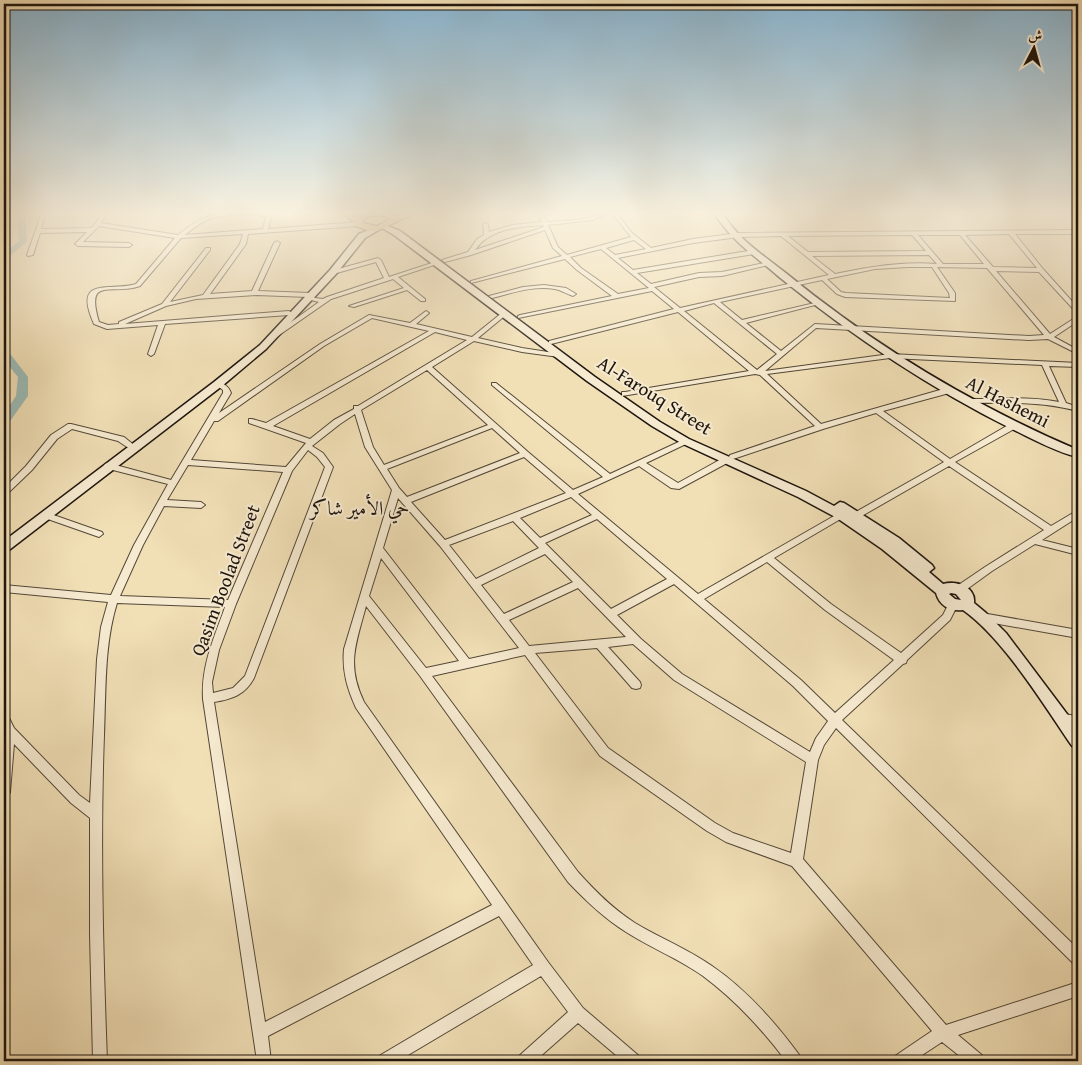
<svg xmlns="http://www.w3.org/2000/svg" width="1082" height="1065" font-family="'Gentium Book Plus',Amiri,serif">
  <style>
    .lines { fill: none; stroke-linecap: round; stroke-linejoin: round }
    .river { fill: #9cbbb6; fill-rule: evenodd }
    .street-casing { stroke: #534837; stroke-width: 2 }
    .secondary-casing { stroke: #1e150d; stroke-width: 3 }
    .primary-casing { stroke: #1e150d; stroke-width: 2 }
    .street { fill: #f6ead0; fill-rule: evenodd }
    .secondary { fill: #f6ead0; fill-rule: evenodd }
    .primary { fill: #e8c07b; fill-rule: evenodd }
    .labels { text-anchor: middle; stroke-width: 4; stroke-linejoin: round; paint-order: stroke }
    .street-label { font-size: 19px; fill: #1e150d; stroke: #f6ead0 }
    .neighbourhood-label { font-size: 20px; fill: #1e150d; stroke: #f6ead0 }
  </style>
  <rect width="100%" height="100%" fill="#f1dfb6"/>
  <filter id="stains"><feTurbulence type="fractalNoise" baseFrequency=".004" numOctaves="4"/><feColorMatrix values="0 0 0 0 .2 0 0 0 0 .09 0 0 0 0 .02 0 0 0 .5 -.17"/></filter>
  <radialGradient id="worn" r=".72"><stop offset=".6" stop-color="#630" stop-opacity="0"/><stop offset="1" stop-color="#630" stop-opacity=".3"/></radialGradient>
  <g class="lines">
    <path class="river" d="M17,212H25L27,242L4,260V253L19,241Z
      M4,350L8,351L28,377V396L8,424L4,426V414L16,396L18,377L4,360Z"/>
    <g class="street-casing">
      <path id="street" d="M42,212H46L41,229L91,228L96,223L103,212H107L101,223L178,235C211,208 227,212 267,212L272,215L268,229L359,222L362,224L359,226L248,234L246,244L210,294L252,291L274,243L277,241L280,243L258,291L310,293L315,298L323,299L327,297L384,278L376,262L333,274L331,273V271L378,258L381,260L389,277L435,262L440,263L398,277L425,299V301H421L407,290L354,307L349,306L404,288L393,279L331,299L275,338L272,336L273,335L319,302L311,300L308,297L257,295L196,299L166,306L125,324L289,311L292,313L289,315L165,324L154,354L151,356L148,354L158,325L107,329L94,324C72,275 110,292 136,284L175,238L99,226L83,242L129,243L132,245L129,247L78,246L75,244L87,232L40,233L33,255L28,256L27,255ZM245,214L266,216L263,229L185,235C206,217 218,215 245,214ZM243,234L240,244L203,295L170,302L210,250V248H206L162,304L119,322V324L108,325L99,322C85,275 111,296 140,286L181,238Z
        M538,212H553L544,216L547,222C561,221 577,221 591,217C598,215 603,212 610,212L593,220L548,225L558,247L567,255L631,237L611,212H616L632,233L651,248L693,239L739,233L1078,230V234H1015L1043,269L1078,308V313L1076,312L1039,272L996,271L1050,334L1078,316V321L1054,337L1078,350V354L1048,339L1029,340L816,328L765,371L890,354L1078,363V367L1049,366L1066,403L1078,407V411C1041,401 1008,403 971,403L967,401L971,399C1000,399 1030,396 1059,402L1042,365L890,358L767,374L821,424L947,388H953V392L883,411L950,459L1010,424H1016L1017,426L1016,428L955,462L1051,526L1078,510V517L1042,540L1078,549V555L1035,544L992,571L963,592H957L955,589L957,586L985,567L1044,530L949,466L860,517H854L853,515L854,513L944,462L876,413L823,429L733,459L729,457L730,455L815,426L760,375L755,374L622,396V392H625L749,371L678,312L551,344L549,343V341L674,309L652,291L518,318V316L520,315L612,296L577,270L565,259L471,283V281L562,256L553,248L545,230L471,255L445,262L442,260L468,252L477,239L484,235L483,223L488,224L489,232L512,225L542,222ZM543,225L544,227L475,250C490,228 519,227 543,225ZM1009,234L1037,268L993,267L965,235ZM912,235L926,251L808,252L788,236ZM918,235H960L984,264H943ZM781,236L829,275L680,308L654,287L699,277L722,276L772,264L769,262L722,272L699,273L651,284L637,273L754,254L757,252L754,250L633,270L618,258L693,243L739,237ZM634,240L646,249L615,255L606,248ZM601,249L649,288L618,294L581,268L570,257ZM929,255L937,264C902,261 869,267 835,274L812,256ZM908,267H932L949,293L950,298L846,293L841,292L827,279L875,269ZM937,267L987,268L1044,335L1029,336L815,324L781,351L746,323L819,304V302L742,320L720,302L822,280L837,294L845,297L955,301V293ZM714,303L777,354L757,370L684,311Z
        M544,285L566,288L576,294L573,296C567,294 561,290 555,289C534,285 512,293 492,298L489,296L523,287Z
        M426,311L429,313L428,314L416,324L472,337L503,312H507V314L478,338L522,348L561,354L562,355L559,357L522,352L474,341L432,367L528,452L573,490L603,477L492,385V383H496L610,474L685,439L689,441L688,443L646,463L678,483L723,458H729L730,460L729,462L679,489L671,488L639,466L578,494L698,594L841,512L844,513L845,515L844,517L774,558L831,604L901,653L943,615L950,601H956L958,604L950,620L907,660L906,663L903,664L842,720L1078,949V965L1073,963L836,728L824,745L818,760L803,859L946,1025L1078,982V996L958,1035L983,1056L985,1061H966L942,1042L913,1061H893L895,1056L932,1031L792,866L726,842L707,831L600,756L525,655L432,676L578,872C595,891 613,909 635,923C660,938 688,949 712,966C747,990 775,1022 800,1056L802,1061H786C762,1029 735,1000 703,976C679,959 651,948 626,932C604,918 586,901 568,882L420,676L366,606C356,644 346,664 364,702L548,962L583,1008L639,1056L641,1061H623L578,1023L535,1061H517L519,1056L568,1012L541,976L398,1061H377L379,1056L533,965L499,916L268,1036L271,1061H257L203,699C201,666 214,638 225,607L117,603C104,645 106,691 104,735C100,843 103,952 107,1061H93L90,934V818L71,803L14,744L10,792L8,796L4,798V714L8,716L14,728L79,795L90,803L97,659L101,627L108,602L4,592V585L111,595L134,545L168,484L105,468L104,466L105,464L108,463L171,480L223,393V390L216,385V383C222,381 229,387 231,393L219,413L320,344L369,315L410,323ZM372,318L429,331L266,423L252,419H249V423L306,443L286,467L191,460L214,421H218L324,346ZM435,332L467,340L358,406H354V409L334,420L310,439L273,426ZM427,370L488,425L384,465L373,447L361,410ZM355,414L365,447L392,490L344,649C342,671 347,688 356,708L492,905L265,1022L214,702C232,699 245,695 254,678L333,467L323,453L312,446L340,424ZM492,428L520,453L407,497L399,488L387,469ZM308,450L317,457L325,467L245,676L233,688L213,693L212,682L219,650L236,604L292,471ZM524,457L566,493L445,540L411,502ZM188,465L283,472L228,600L120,596L143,545L164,506L201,508L205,505L201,502L167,500ZM571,497L592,515L540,538L520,518ZM398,498L440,546L519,648L469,659L383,548ZM597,519L667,579L611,609L545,543ZM513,521L539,548L476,579L449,545ZM545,554L573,582L504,614L481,585ZM381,558L459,661L426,668L369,596ZM767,562L825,610L894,660L835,713L801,680L704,599ZM674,584L793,686L828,721L816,738L810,752L682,674L641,639L617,615ZM578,588L626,637L529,646L509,620ZM633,644L674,680L806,762L791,853L733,833L715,823L608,748L535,653L597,648L632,688L636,689L640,688L641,685L640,682L608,647Z
        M68,424H71L124,437L134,445L133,447H127L118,441L72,429L57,439L32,470L7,494L4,495V488L26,466L51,435Z
        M45,512L102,532L103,534L99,537L42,517L41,515L42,513Z
        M982,613L1078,630V638L982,621L979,620L977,617L979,614Z
        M1063,714L1078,716V726L1059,722L1058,719L1059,716Z"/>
    </g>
    <g class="secondary-casing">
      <path id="secondary" d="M714,212H722C737,239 763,255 787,274C876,347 973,405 1078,450V457C1056,452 1033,439 1012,429C928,387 851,335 778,276C755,256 729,239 714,212Z
        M383,224L400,231L595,377L660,422L689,439L806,491L834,506L840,502L844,503L899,538L932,565L934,568L929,572L943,584C957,580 976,587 974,603L986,613L1006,633L1076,726L1078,728V748L1072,746C1044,705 1003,638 963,610C950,612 939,605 936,593L882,549L837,518L798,497L681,443L652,426L587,381L394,235L382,228L365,238L336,274L266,349L222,386L9,550L4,552V541L214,382L260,345L330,270L359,234ZM951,593L956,594L961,600L955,599L949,594Z"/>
    </g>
    <g class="primary-casing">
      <path id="primary" d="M341,212H350L357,217C369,211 384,209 396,216L406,212H417C412,216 405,218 398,221C381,229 376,236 356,226L355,223ZM371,216H385L389,219L377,226L363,223L364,219Z"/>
    </g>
    <use href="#street" class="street"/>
    <use href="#secondary" class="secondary"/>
    <use href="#primary" class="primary"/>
  </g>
  <linearGradient id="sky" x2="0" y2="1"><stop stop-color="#89b7d4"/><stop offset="0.59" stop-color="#f9f1de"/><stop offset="1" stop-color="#f9f1de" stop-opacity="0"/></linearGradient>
  <rect width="1082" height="361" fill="url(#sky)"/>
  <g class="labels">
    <g class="street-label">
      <text transform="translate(655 395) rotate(32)" y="7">Al-Farouq Street</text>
      <text transform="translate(1008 401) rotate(27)" y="7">Al Hashemi</text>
      <text transform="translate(225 580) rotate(-69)" y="7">Qasim Boolad Street</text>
    </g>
    <g class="neighbourhood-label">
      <text x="360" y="515">حي الأمير شاكر</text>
    </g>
  </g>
  <rect width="1082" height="1065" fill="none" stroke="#f1dfb6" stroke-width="20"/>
  <rect x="5" y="5" width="1072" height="1055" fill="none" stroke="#1e150d" stroke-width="2.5"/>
  <rect x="10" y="10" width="1062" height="1045" fill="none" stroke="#1e150d"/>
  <g transform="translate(1034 48) rotate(6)" stroke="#f6ead0" stroke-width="4" paint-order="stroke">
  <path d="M0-4L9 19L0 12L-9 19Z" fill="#1e150d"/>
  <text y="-8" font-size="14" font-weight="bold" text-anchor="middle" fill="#1e150d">ش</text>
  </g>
  <rect width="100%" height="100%" filter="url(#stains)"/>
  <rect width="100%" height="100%" fill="url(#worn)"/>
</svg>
